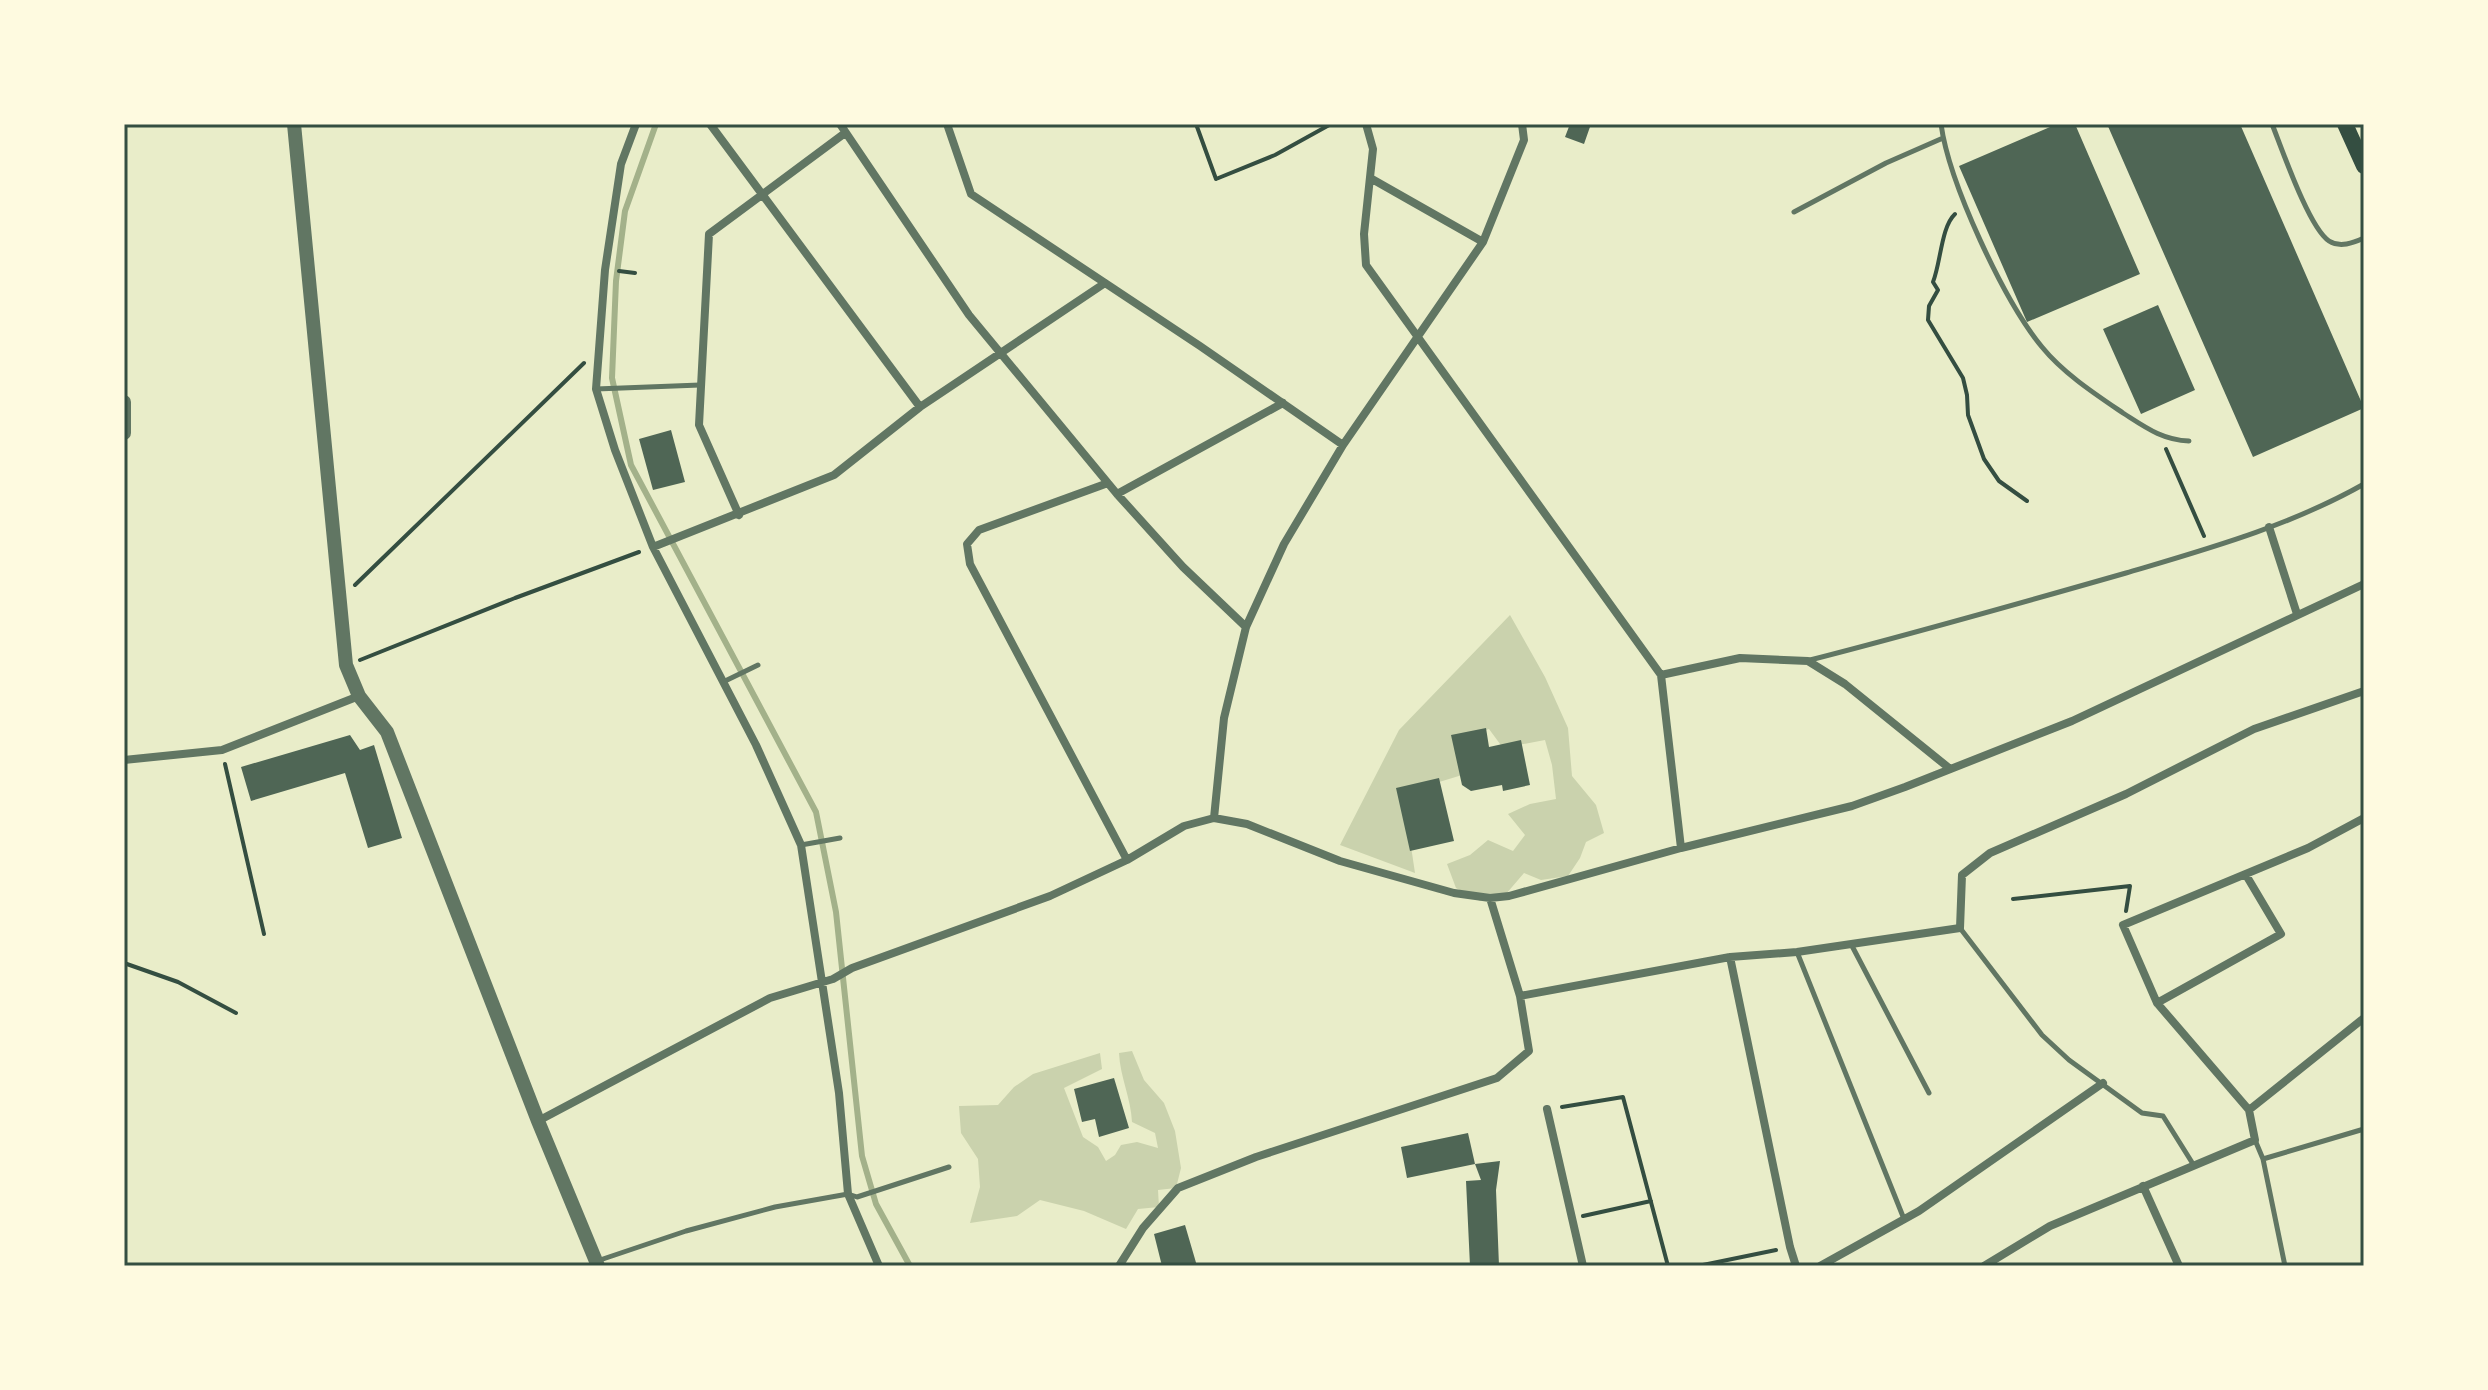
<svg xmlns="http://www.w3.org/2000/svg" width="2488" height="1390" font-family="'Sofia Sans Condensed',sans-serif">
  <style>
    .green { fill: #cad2ad }
    .lines { fill: none; stroke-linecap: round; stroke-linejoin: round }
    .stream { stroke: #a3b18a; stroke-width: 6 }
    .building { fill: #4f6655 }
    .path { stroke: #344e41; stroke-width: 4 }
    .service { stroke: #617663; stroke-width: 5 }
    .minor { stroke: #617663; stroke-width: 8 }
    .tertiary { stroke: #617663; stroke-width: 14 }
    .primary { stroke: #344e41; stroke-width: 16 }
    .neatline { fill: none; stroke: #344e41; stroke-width: 3 }
  </style>
  <rect width="100%" height="100%" fill="#e9edc9"/>
  <path class="green" d="M1510,615L1545,677L1568,728L1572,776L1596,805L1604,833L1586,842L1580,858L1568,876L1541,880L1524,873L1506,894L1480,901L1456,888L1447,864L1470,855L1488,840L1513,851L1525,835L1508,814L1530,804L1556,799L1552,765L1545,740L1503,748L1489,729L1471,735L1472,772L1403,793L1415,873L1340,845L1399,730Z
    M1132,1051L1144,1080L1164,1103L1175,1131L1181,1168L1176,1188L1158,1190L1159,1207L1138,1209L1126,1229L1084,1211L1040,1200L1017,1216L970,1223L980,1187L978,1159L961,1133L959,1106L998,1105L1014,1087L1033,1074L1100,1053L1102,1069L1064,1088L1083,1137L1098,1147L1106,1161L1115,1155L1121,1145L1137,1142L1158,1148L1155,1133L1132,1122C1131,1098 1120,1077 1119,1053Z"/>
  <g class="lines">
    <path class="stream" d="M656,124L625,211L616,281L612,378L631,465L816,812L836,912L862,1156L876,1204L910,1266"/>
  </g>
  <path class="building" d="M1570,124H1591L1584,144L1565,137Z
    M2057,124H2075L2140,274L2027,322L1959,166Z
    M2107,124H2240L2364,408L2253,457Z
    M2158,305L2195,390L2141,414L2103,329Z
    M671,430L685,482L653,490L639,439Z
    M1486,728L1489,747L1521,740L1530,785L1503,791L1502,785L1471,791L1462,785L1451,735Z
    M350,735L360,750L374,745L402,838L368,848L345,773L251,801L241,767Z
    M1439,778L1454,841L1410,851L1396,788Z
    M1114,1078L1129,1128L1099,1137L1095,1119L1082,1122L1074,1089Z
    M1468,1133L1475,1164L1407,1178L1401,1147Z
    M1500,1161L1496,1190L1499,1266H1470L1466,1181L1481,1180L1475,1164Z
    M1185,1225L1197,1266H1162L1154,1234Z"/>
  <g class="lines">
    <path class="path" d="M1196,124L1216,179L1275,155L1331,124
      M1955,214C1941,227 1941,262 1933,282L1938,290L1929,306L1928,320L1963,378L1967,395L1968,415L1984,459L1999,481L2027,501
      M619,271L635,273
      M2166,449L2204,536
      M355,585L584,363
      M360,660L515,598L639,552
      M225,764L264,934
      M2013,899L2130,886L2126,911
      M124,963L178,982L236,1013
      M1562,1107L1623,1097L1668,1266
      M1583,1216L1651,1201
      M1698,1266L1776,1250"/>
    <path class="service" d="M1941,124C1949,183 2004,301 2042,347C2063,373 2095,394 2123,413C2145,427 2162,440 2189,441
      M2272,124C2282,149 2309,228 2329,241C2340,248 2353,243 2364,238
      M1794,212L1886,163L1943,138
      M596,389L700,385
      M1810,660C1916,633 2021,603 2126,573C2207,549 2290,526 2364,484
      M723,682L758,665
      M801,845L840,838
      M1960,928L2042,1035L2069,1060L2142,1113L2163,1116L2193,1164
      M1851,944L1929,1093
      M1797,952L1904,1219
      M2255,1140L2263,1159L2285,1266
      M2263,1159L2364,1129
      M600,1260L686,1231L775,1207L848,1194L857,1197L949,1167"/>
    <path class="minor" d="M636,124L621,164L605,270L596,389L615,450L653,547L756,745L801,845L839,1093L848,1194L879,1266
      M710,124L920,407
      M840,124L969,315L1117,494L1183,567L1246,627
      M947,124L971,194L1200,346L1343,445
      M1366,124L1373,149L1364,234L1366,265L1661,675L1681,848
      M1372,179L1483,242
      M1108,483L979,530L967,544L970,564L1127,860
      M1117,494L1283,403
      M739,515L699,425L709,234L845,133
      M2269,527L2297,614
      M653,547L834,475L920,407L1105,283
      M1661,675L1740,658L1808,661L1845,684L1949,768
      M124,760L222,750L359,696
      M1214,818L1224,718L1246,627L1284,544L1343,445L1483,242L1524,140L1522,124
      M1490,898L1520,996
      M1730,957L1790,1247L1796,1266
      M2157,1003L2281,934L2246,875
      M1547,1109L1583,1266
      M2249,1110L2157,1003L2123,925L2308,848L2364,818
      M538,1121L770,998L833,979L852,968L1050,896L1127,860L1184,826L1214,818L1247,824L1340,861L1454,893L1490,898L1509,896L1681,848L1852,806L1905,787L2072,721L2364,584
      M2143,1186L2179,1266
      M1119,1266L1143,1228L1178,1188L1256,1157L1497,1078L1529,1051L1520,996L1730,957L1797,952L1960,928L1962,875L1990,853L2126,794L2254,729L2364,691
      M1820,1266L1919,1211L2103,1083
      M1984,1266L2050,1226L2255,1140L2249,1110L2364,1018"/>
    <path class="tertiary" d="M294,124L346,665L359,696L387,732L538,1121L598,1266
      M124,402V433"/>
    <path class="primary" d="M2345,124L2364,166"/>
  </g>
  <rect width="2488" height="1390" fill="none" stroke="#fefae0" stroke-width="252"/>
  <rect x="126" y="126" width="2236" height="1138" class="neatline"/>
</svg>
